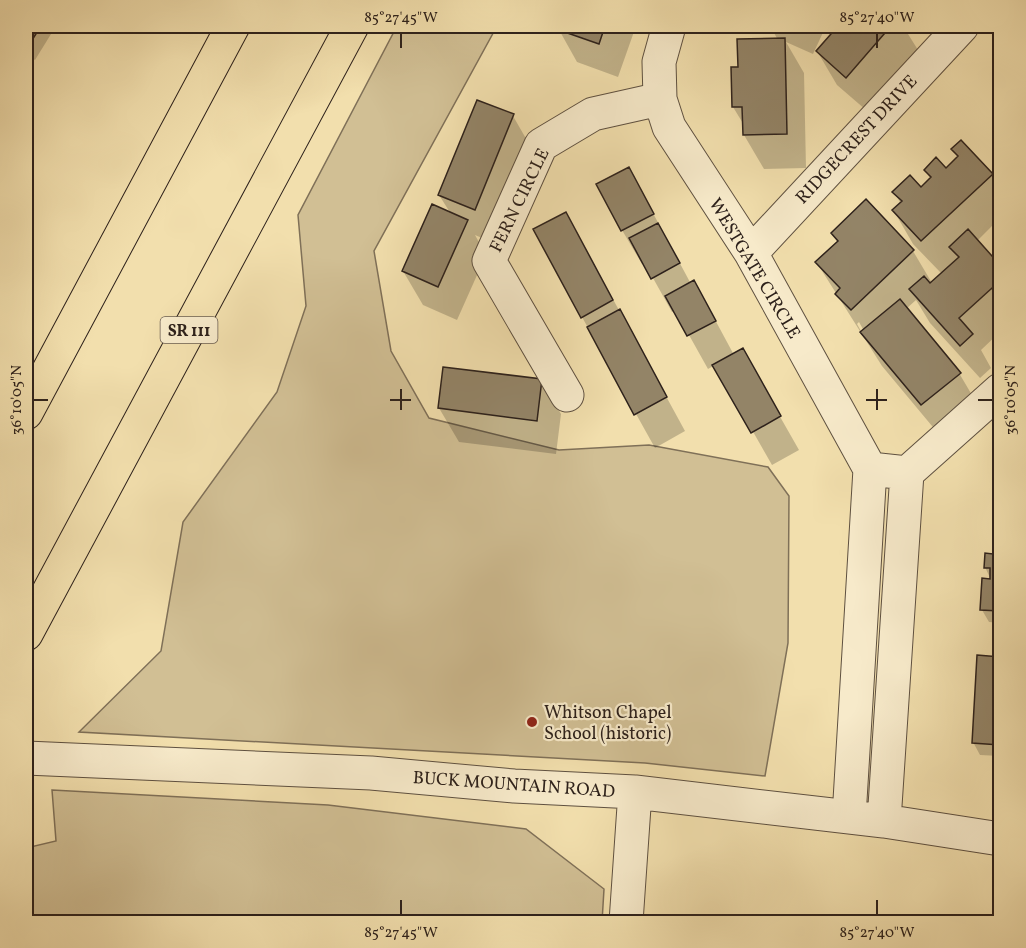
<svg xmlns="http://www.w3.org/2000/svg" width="1026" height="948" font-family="Vollkorn,serif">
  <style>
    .green { fill: #d1bf94; stroke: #7f7058; stroke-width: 1.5 }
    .shadow { fill: #0003; fill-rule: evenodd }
    .building { fill: #938467; stroke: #2d211b; stroke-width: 1.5 }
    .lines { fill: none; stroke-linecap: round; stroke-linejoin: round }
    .minor-casing { stroke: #5e5040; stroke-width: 35 }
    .highway-casing { stroke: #2d211b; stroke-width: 35 }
    .minor { stroke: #f7eaca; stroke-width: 33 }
    .highway { stroke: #f2dfad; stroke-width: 33 }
    .ticks { fill: none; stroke: #2d211b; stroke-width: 2 }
    .poi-dot { fill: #8f2418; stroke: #f7eaca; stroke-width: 2 }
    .labels { text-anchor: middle; stroke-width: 4.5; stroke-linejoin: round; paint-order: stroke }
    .shield { fill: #f7eaca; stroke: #6a5d50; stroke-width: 1.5 }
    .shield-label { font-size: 16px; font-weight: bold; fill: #2d211b }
    .street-label { font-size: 18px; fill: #2d211b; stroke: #f7eaca }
    .poi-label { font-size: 18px; fill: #2d211b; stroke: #f7eaca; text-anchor: start }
    .neatline { fill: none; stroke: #2d211b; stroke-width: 2 }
    .ticks-label { font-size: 15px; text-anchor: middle; fill: #2d211b }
  </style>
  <rect width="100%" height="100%" fill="#f2dfad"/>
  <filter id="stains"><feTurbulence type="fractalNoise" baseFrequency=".00333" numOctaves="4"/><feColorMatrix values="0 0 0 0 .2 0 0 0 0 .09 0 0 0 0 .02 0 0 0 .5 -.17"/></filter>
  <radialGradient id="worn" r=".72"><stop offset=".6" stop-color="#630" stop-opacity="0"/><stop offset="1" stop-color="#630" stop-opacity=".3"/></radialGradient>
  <path class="green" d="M397,26H497L374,251L391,351L429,418L559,450L649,445L768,467L789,496L788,643L765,776L645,763L79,732L161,651L183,522L277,392L306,306L298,215Z
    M52,790L328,805L526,829L604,889L602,922H26V848L56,841Z"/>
  <path class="shadow" d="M26,26H56L35,60L26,54Z
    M559,26H636L618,77L577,62L558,28Z
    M770,26H826L813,54L786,42L804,73L806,168L764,169L744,135V125L733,107L739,68L778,40Z
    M840,26H903L918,50L866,110L837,85L817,51Z
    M513,116L532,149L494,243L475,235L486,255L457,320L423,305L403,271L451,214L439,195Z
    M953,149L992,174L1000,190V218L977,241L1000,267V332L981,350L991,368L980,378L930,323L916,300L906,309L959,373L979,407L942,438L882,366L817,263L838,243L833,233L913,251L932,283L942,274L913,244L894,211L901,204L894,192L921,189L931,180L925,170H946L958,158ZM859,322L864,331L862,333L857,324Z
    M647,202L691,284L713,316L734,355L742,350L799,450L772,465L715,365L708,369L675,310L672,312L644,262L642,264L622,230Z
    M585,248L685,431L655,448L582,317Z
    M541,380L561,414L556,454L459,442L439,408Z
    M996,522H1000V623L989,622L982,610L991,580L985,567L994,555Z
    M979,657L1000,658V756L980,755L973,742Z"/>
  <path class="building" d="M26,26H41L27,48L26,47Z
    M557,26H605L599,44L556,29Z
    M838,26H891L846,78L816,51Z
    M785,38L787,134L743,135L742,107H732L731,67H738L737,39Z
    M995,68H1000V82L996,83Z
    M995,93H1000V113L997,114Z
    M477,100L514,114L475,210L438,195Z
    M998,121H1000V141H999Z
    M961,140L993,174L921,241L892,210L902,201L892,192L910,175L921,187L931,177L924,170L936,157L946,168L958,156L951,149Z
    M629,167L654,214L621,231L596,184Z
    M866,199L914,250L851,310L835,294L840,288L815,262L838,241L831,233Z
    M432,204L468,220L438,287L402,271Z
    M566,212L613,300L581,318L533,229Z
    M658,223L680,263L651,279L629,238Z
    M968,229L1000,265V298L992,288L959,318L973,334L960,346L909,289L924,276L930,283L959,257L949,247Z
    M694,280L716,321L687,336L665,296Z
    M900,299L961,373L921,405L860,332Z
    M620,309L667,397L634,415L587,327Z
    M743,348L781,416L751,433L712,365Z
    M443,367L542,379L537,421L438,408Z
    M994,520H1000V611L980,610L982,578L990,579V568H984L985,553L993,554Z
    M977,655L1000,657V745L972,743Z"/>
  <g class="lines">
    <g class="minor-casing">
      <path id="minor" d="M669,26L659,62L660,99L669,127L751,253L870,469L907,473
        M751,253L962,26
        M567,395L489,261L541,145L593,114L660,99
        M907,473L1000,390
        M26,758L371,773L514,786L635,792L884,821L1000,839
        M849,817L870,469
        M884,821L907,473
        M626,922L635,792"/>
    </g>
    <g class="highway-casing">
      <path id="highway" d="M26,413L233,26
        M26,634L352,26"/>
    </g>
    <use href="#minor" class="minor"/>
    <use href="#highway" class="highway"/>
  </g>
  <path class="ticks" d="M401,33V48M877,33V48M401,389V410M877,389V410M33,400H48M390,400H411M866,400H887M978,400H993M401,900V915M877,900V915"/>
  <circle class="poi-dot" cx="532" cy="722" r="6"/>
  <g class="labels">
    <rect class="shield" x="160.5" y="317" width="57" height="26" rx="4.5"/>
    <g class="shield-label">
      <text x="189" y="336">SR 111</text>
    </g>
    <g class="street-label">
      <text transform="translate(856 139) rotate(-47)" y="6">RIDGECREST DRIVE</text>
      <text transform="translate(519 200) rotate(-64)" y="6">FERN CIRCLE</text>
      <text transform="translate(755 268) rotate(59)" y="6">WESTGATE CIRCLE</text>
      <text transform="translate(514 784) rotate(4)" y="6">BUCK MOUNTAIN ROAD</text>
    </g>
    <g class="poi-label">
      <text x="544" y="718">Whitson Chapel<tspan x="544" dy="21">School (historic)</tspan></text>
    </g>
  </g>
  <rect width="1026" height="948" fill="none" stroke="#f2dfad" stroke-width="66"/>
  <rect x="33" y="33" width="960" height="882" class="neatline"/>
  <g class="ticks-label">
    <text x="401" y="22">85°27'45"W</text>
    <text x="877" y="22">85°27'40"W</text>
    <text transform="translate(16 400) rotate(-90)" y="5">36°10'05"N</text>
    <text transform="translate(1010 400) rotate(-90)" y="5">36°10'05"N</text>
    <text x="401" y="937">85°27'45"W</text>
    <text x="877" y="937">85°27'40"W</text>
  </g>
  <rect width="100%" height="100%" filter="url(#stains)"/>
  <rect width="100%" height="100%" fill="url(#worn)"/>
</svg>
